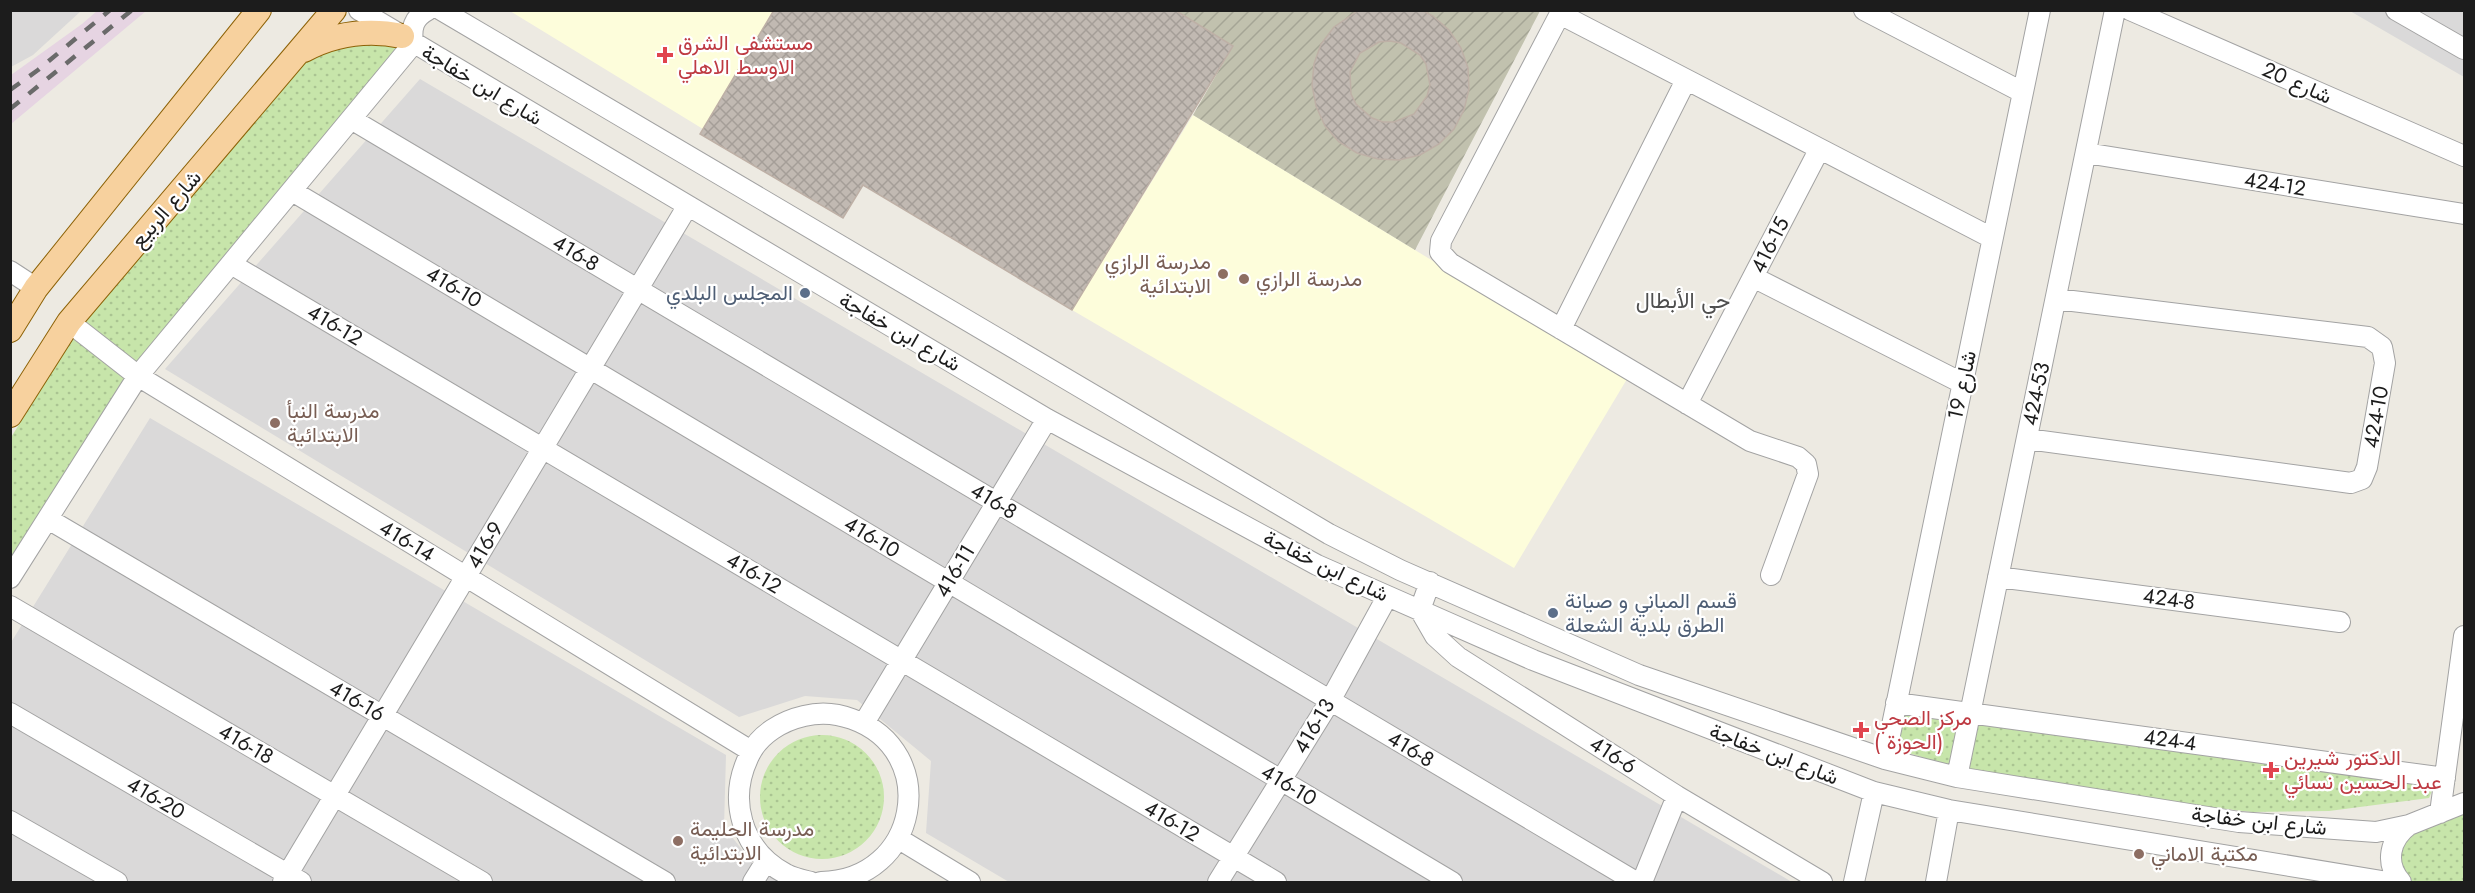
<svg xmlns="http://www.w3.org/2000/svg" width="2475" height="893" font-family="Jost,Vazirmatn,sans-serif">
  <style>
    .residential { fill: #dad9d9 }
    .education { fill: #fdfddb }
    .railway { fill: #e6d4e2 }
    .construction { fill: url(#construction-furrows) }
    .grass { fill: url(#grass-dots) }
    .building { fill: url(#building-cross-hatch); stroke: #beb0a6; stroke-width: 1.5; fill-rule: evenodd }
    .lines { fill: none; stroke-linecap: round; stroke-linejoin: round }
    .minor-casing { stroke: #a3a3a3; stroke-width: 22 }
    .major-casing { stroke: #8d6207; stroke-width: 26 }
    .minor { stroke: #fff; stroke-width: 20 }
    .major { stroke: #f7d19e; stroke-width: 24 }
    .rail { stroke: #6a6a6a; stroke-width: 4.5; stroke-dasharray: 12 12; stroke-linecap: butt }
    .health-dot { fill: #e0444e; stroke: #fff; stroke-width: 2 }
    .education-dot { fill: #8d6e63; stroke: #fff; stroke-width: 2 }
    .service-dot { fill: #5c6f8a; stroke: #fff; stroke-width: 2 }
    .labels { text-anchor: middle; stroke-width: 4.5; stroke-linejoin: round; paint-order: stroke }
    .health-label { font-size: 21px; fill: #be3a42; stroke: #fff; text-anchor: start }
    .street-label { font-size: 21px; fill: #1c1c1c; stroke: #fff }
    .education-label { font-size: 21px; fill: #785e54; stroke: #fff; text-anchor: start }
    .service-label { font-size: 21px; fill: #4e5e75; stroke: #fff; text-anchor: end }
    .neighbourhood-label { font-size: 22px; fill: #4f4f4f; stroke: #fff }
  </style>
  <defs>
    <pattern id="construction-furrows" width="10" height="10" patternUnits="userSpaceOnUse" patternTransform="scale(1.5)"><rect width="10" height="10" fill="#c1c1ae"/><path d="M-1 1l2-2M0 10L10 0M9 11l2-2" fill="none" stroke="#a5a595"/></pattern>
    <pattern id="grass-dots" width="8" height="8" patternUnits="userSpaceOnUse" patternTransform="scale(1.5)"><rect width="8" height="8" fill="#c7e5aa"/><path d="M2 2h.1M6 6h.1" fill="none" stroke="#aac492" stroke-width="1.8" stroke-linecap="round"/></pattern>
    <pattern id="building-cross-hatch" width="8" height="8" patternUnits="userSpaceOnUse" patternTransform="scale(1.5)"><rect width="8" height="8" fill="#c1b9b2"/><path d="M0 0l8 8M0 8l8-8" fill="none" stroke="#a59e98"/></pattern>
  </defs>
  <rect width="100%" height="100%" fill="#edeae2"/>
  <path class="residential" d="M11,10H81V11L33,55L11,67Z
    M2350,11H2464V77Z
    M420,79L1792,882H1009L926,833L931,761L857,700L805,696L739,717L165,369Z
    M150,418L726,755L724,827L755,866L782,882H11L10,644Z"/>
  <path class="education" d="M510,11H773L703,129Z
    M1193,115L1627,379L1514,568L1072,310Z"/>
  <path class="railway" d="M97,11H146L11,124V75L82,24Z"/>
  <path class="construction" d="M1175,11H1540L1415,250L1193,115L1233,46Z"/>
  <path class="grass" d="M340,41L407,45L141,362L11,569L10,439L82,323L307,56Z
    M1900,709L2436,781L2429,798L2329,811L2252,812L2105,795L1955,767L1892,748Z
    M760 797a62 62 0 1 1 124 0a62 62 0 1 1-124 0Z
    M2464,809V882L2407,881L2397,859L2409,831Z"/>
  <path class="building" d="M774,10H1175L1233,46L1072,310L863,185L843,218L700,134Z
    M1359,10H1422L1433,16L1449,30L1461,48L1468,68L1469,89L1464,110L1454,129L1439,144L1420,155L1399,160L1378,159L1357,153L1339,142L1325,126L1316,106L1312,85L1314,64L1321,44L1334,27ZM1390,41L1401,43L1420,55L1426,64L1430,85L1427,96L1414,114L1394,122H1383L1372,118L1356,104L1351,94L1350,72L1360,53L1379,42Z"/>
  <g class="lines">
    <g class="minor-casing">
      <path id="minor" d="M359,10L1047,419L1317,565L1533,660L1874,792L1949,810L2388,882
        M441,10L1329,534L1400,570L1639,675L1885,759L1957,777L2239,822L2376,832L2409,825L2464,803
        M1562,10L1441,241L1440,252L1450,263L1750,441L1798,457L1806,464L1808,474L1771,575
        M1864,10L2022,92
        M2130,10L2464,156
        M2396,10L2464,49
        M1560,14L1992,238
        M351,119L1636,882
        M2086,153L2464,214
        M292,191L1452,882
        M231,264L1276,882
        M10,271L36,288
        M1753,277L1962,383
        M69,322L138,376L751,751
        M1561,329L1686,80
        M1687,404L1819,150
        M2027,439L2351,483L2362,479L2367,467L2385,363L2382,347L2368,337L2056,299
        M48,519L665,882
        M1998,577L2340,622
        M10,578L138,376L413,44C411,28 413,18 428,10
        M1430,582L1420,610L1435,636L1458,657L1677,796L1822,882
        M10,606L482,882
        M1896,703L2445,778
        M10,713L301,882
        M864,723L1047,419
        M1885,759L2040,10
        M1957,777L2115,10
        M2440,813L2464,636
        M10,821L117,882
        M899,839L970,882
        M283,882L687,207
        M753,882L766,861
        M811,882C803,880 793,878 786,874C741,850 727,799 750,754C760,734 782,721 804,716C820,712 836,713 852,719C942,751 919,881 821,882
        M1218,882L1330,701L1387,597
        M1642,882L1677,796
        M1854,882L1874,792
        M1936,882L1949,810
        M2401,882C2384,863 2390,839 2409,825"/>
    </g>
    <g class="major-casing">
      <path id="major" d="M304,50C334,34 368,29 402,36
        M10,330L36,288L259,10
        M10,415L69,322L334,10"/>
    </g>
    <use href="#minor" class="minor"/>
    <use href="#major" class="major"/>
    <path class="rail" d="M10,90L38,70L110,10
      M10,109L132,10"/>
  </g>
  <g class="health-dot">
    <path d="M662 46h6v6h6v6h-6v6h-6v-6h-6v-6h6z"/>
    <path d="M1858 721h6v6h6v6h-6v6h-6v-6h-6v-6h6z"/>
    <path d="M2268 761h6v6h6v6h-6v6h-6v-6h-6v-6h6z"/>
  </g>
  <g class="education-dot">
    <circle cx="1223" cy="274" r="6"/>
    <circle cx="1244" cy="279" r="6"/>
    <circle cx="275" cy="423" r="6"/>
    <circle cx="678" cy="841" r="6"/>
    <circle cx="2139" cy="854" r="6"/>
  </g>
  <g class="service-dot">
    <circle cx="805" cy="293" r="6"/>
    <circle cx="1553" cy="613" r="6"/>
  </g>
  <g class="labels">
    <g class="health-label">
      <text x="678" y="50">مستشفى الشرق<tspan x="678" dy="24">الاوسط الاهلي</tspan></text>
      <text x="1874" y="725">مركز الصحي<tspan x="1874" dy="24">( الحوزة)</tspan></text>
      <text x="2284" y="765">الدكتور شيرين<tspan x="2284" dy="24">عبد الحسين نسائي</tspan></text>
    </g>
    <g class="street-label">
      <text transform="translate(2297 83) rotate(24)" y="7">شارع 20</text>
      <text transform="translate(482 85) rotate(31)" y="7">شارع ابن خفاجة</text>
      <text transform="translate(2275 184) rotate(9)" y="7">424-12</text>
      <text transform="translate(166 209) rotate(-49)" y="7">شارع الربيع</text>
      <text transform="translate(1770 245) rotate(-63)" y="7">416-15</text>
      <text transform="translate(576 253) rotate(31)" y="7">416-8</text>
      <text transform="translate(454 287) rotate(31)" y="7">416-10</text>
      <text transform="translate(335 325) rotate(31)" y="7">416-12</text>
      <text transform="translate(900 332) rotate(30)" y="7">شارع ابن خفاجة</text>
      <text transform="translate(1962 385) rotate(-78)" y="7">شارع 19</text>
      <text transform="translate(2036 394) rotate(-78)" y="7">424-53</text>
      <text transform="translate(2376 417) rotate(-80)" y="7">424-10</text>
      <text transform="translate(994 501) rotate(31)" y="7">416-8</text>
      <text transform="translate(872 537) rotate(31)" y="7">416-10</text>
      <text transform="translate(407 541) rotate(31)" y="7">416-14</text>
      <text transform="translate(485 545) rotate(-59)" y="7">416-9</text>
      <text transform="translate(1326 566) rotate(26)" y="7">شارع ابن خفاجة</text>
      <text transform="translate(955 571) rotate(-59)" y="7">416-11</text>
      <text transform="translate(754 573) rotate(31)" y="7">416-12</text>
      <text transform="translate(2169 599) rotate(8)" y="7">424-8</text>
      <text transform="translate(357 701) rotate(30)" y="7">416-16</text>
      <text transform="translate(1314 726) rotate(-59)" y="7">416-13</text>
      <text transform="translate(2170 740) rotate(8)" y="7">424-4</text>
      <text transform="translate(246 744) rotate(30)" y="7">416-18</text>
      <text transform="translate(1411 749) rotate(31)" y="7">416-8</text>
      <text transform="translate(1774 754) rotate(21)" y="7">شارع ابن خفاجة</text>
      <text transform="translate(1613 755) rotate(33)" y="7">416-6</text>
      <text transform="translate(1289 785) rotate(31)" y="7">416-10</text>
      <text transform="translate(156 798) rotate(30)" y="7">416-20</text>
      <text transform="translate(1172 821) rotate(31)" y="7">416-12</text>
      <text transform="translate(2259 821) rotate(6)" y="7">شارع ابن خفاجة</text>
    </g>
    <g class="education-label">
      <text x="1211" y="269" text-anchor="end">مدرسة الرازي<tspan x="1211" dy="24">الابتدائية</tspan></text>
      <text x="1256" y="286">مدرسة الرازي</text>
      <text x="287" y="418">مدرسة النبأ<tspan x="287" dy="24">الابتدائية</tspan></text>
      <text x="690" y="836">مدرسة الحليمة<tspan x="690" dy="24">الابتدائية</tspan></text>
      <text x="2151" y="861">مكتبة الاماني</text>
    </g>
    <g class="service-label">
      <text x="793" y="300">المجلس البلدي</text>
      <text x="1565" y="608" text-anchor="start">قسم المباني و صيانة<tspan x="1565" dy="24">الطرق بلدية الشعلة</tspan></text>
    </g>
    <g class="neighbourhood-label">
      <text x="1683" y="308">حي الأبطال</text>
    </g>
  </g>
  <rect width="2475" height="893" fill="none" stroke="#1c1c1c" stroke-width="24"/>
</svg>
